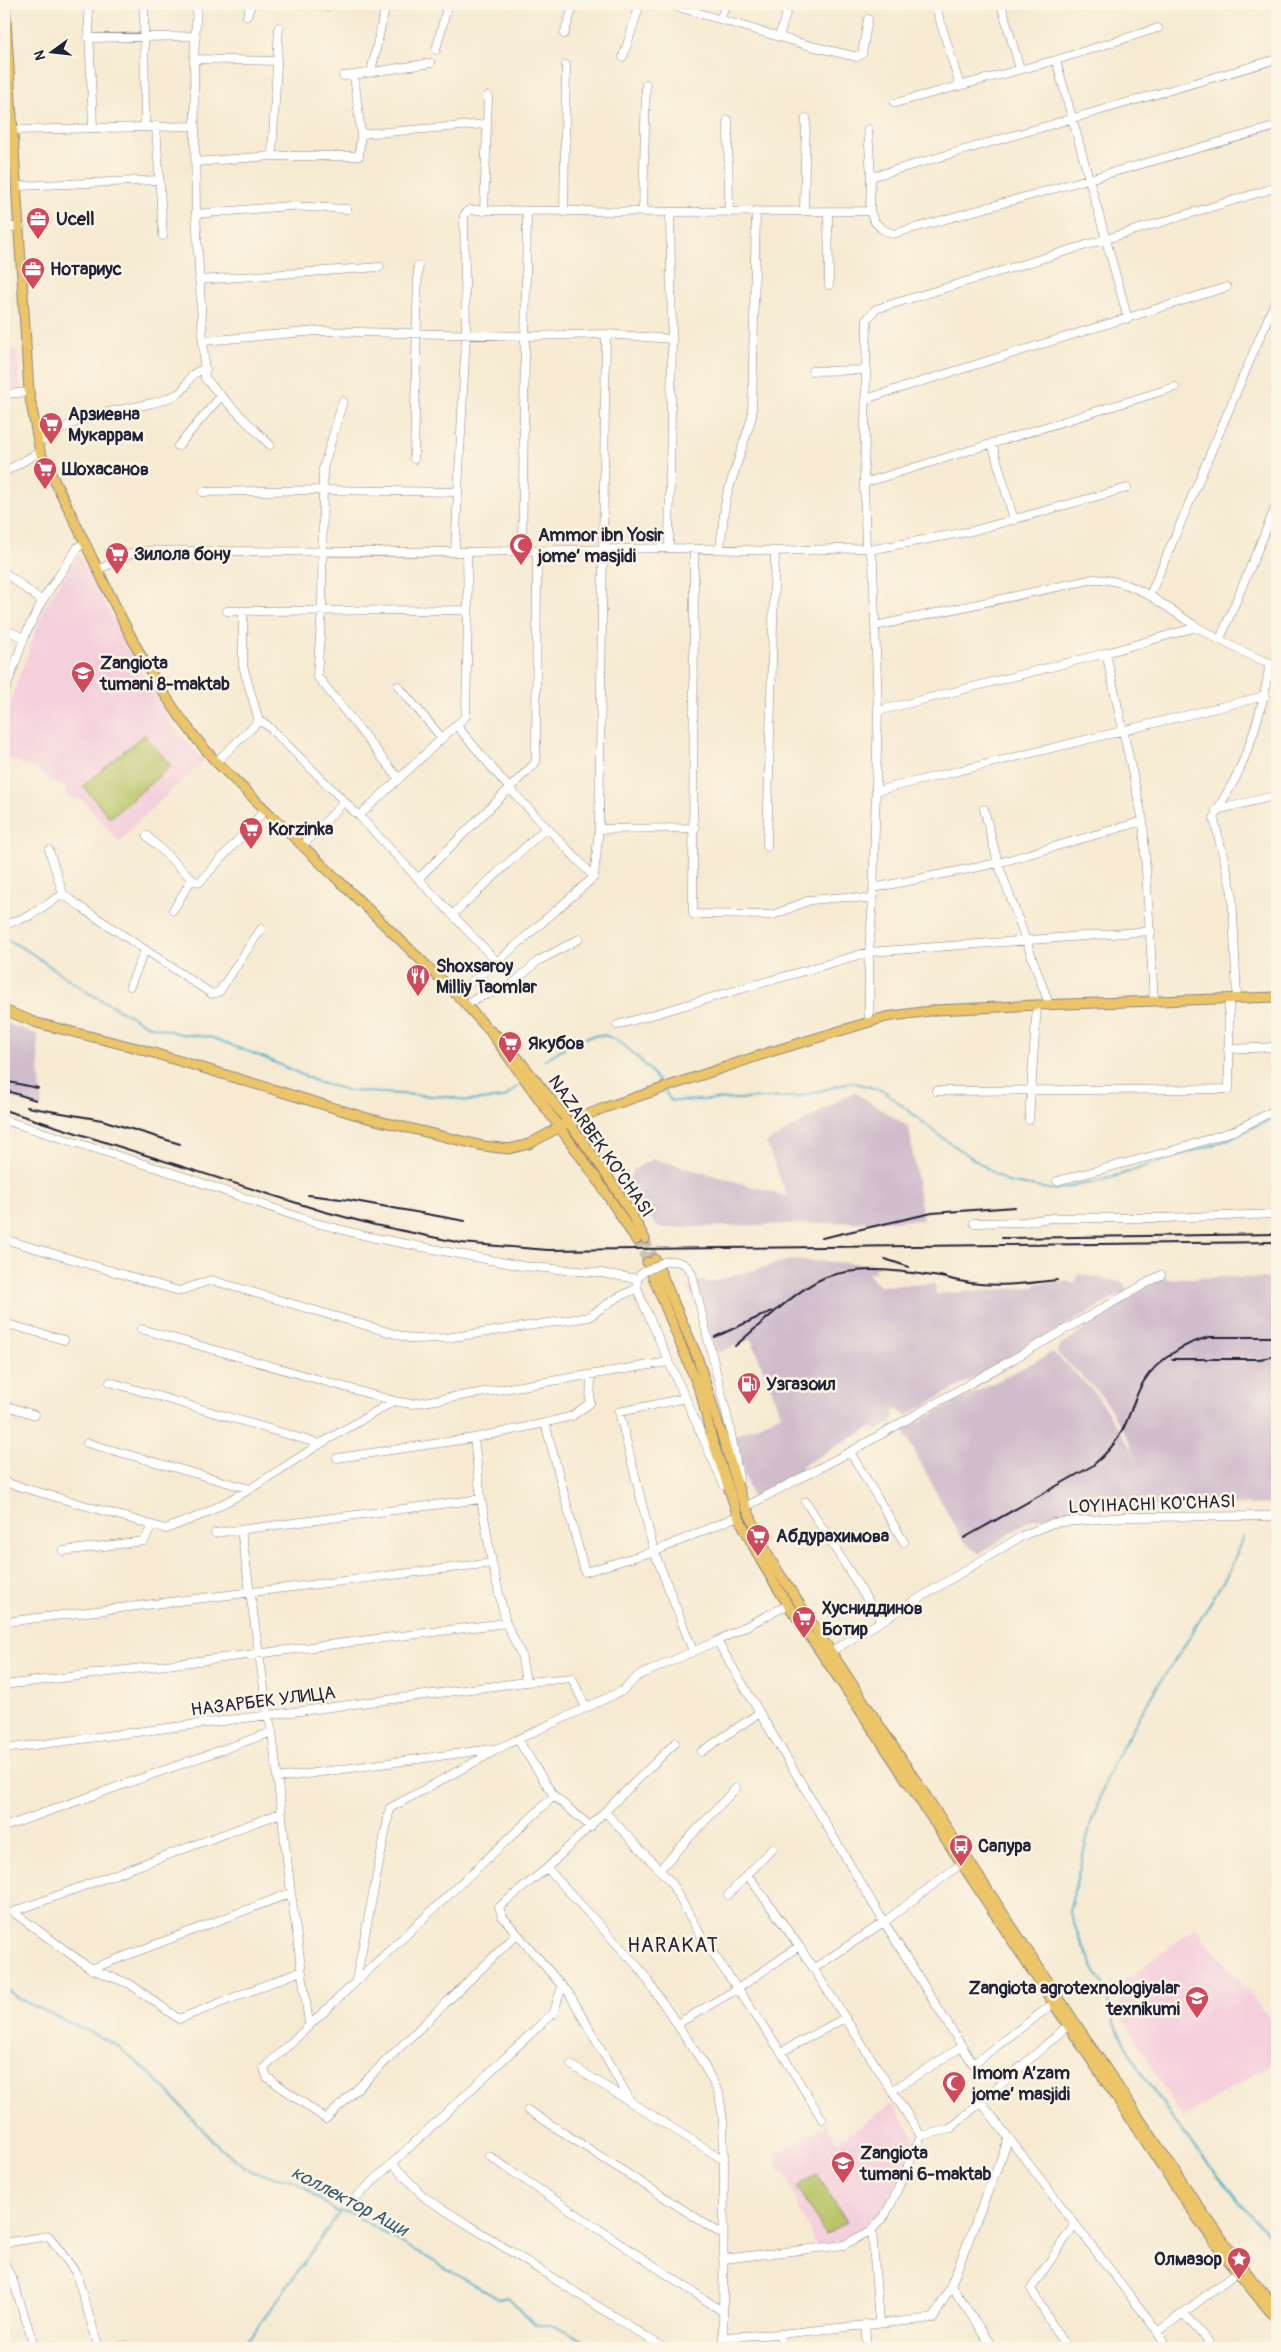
<svg xmlns="http://www.w3.org/2000/svg" width="1281" height="2352" font-family="Pangolin,sans-serif">
  <style>
    .built { fill: #f4cfdc }
    .industrial { fill: #d0bdcc }
    .green { fill: #b9c567; stroke: #6e7451 }
    .lines { fill: none; stroke-linecap: round; stroke-linejoin: round }
    .stream { stroke: #4db2cc; stroke-width: 2 }
    .major-tunnel { stroke: #ccc2b4; stroke-width: 9; stroke-dasharray: 9 4.5; stroke-linecap: butt }
    .minor-casing { stroke: #8c8686; stroke-width: 9 }
    .major-casing { stroke: #8c8686; stroke-width: 11 }
    .minor { stroke: #fff; stroke-width: 8 }
    .major { stroke: #edc569; stroke-width: 9 }
    .rail { stroke: #22223b; stroke-width: 2 }
    .minor-bridge-casing { stroke: #8c8686; stroke-width: 9; stroke-linecap: butt }
    .minor-bridge { stroke: #fff; stroke-width: 8 }
    .labels { text-anchor: middle; stroke-width: 5; stroke-linejoin: round; paint-order: stroke }
    .poi-label { font-size: 18px; font-weight: bold; fill: #22223b; stroke: #fcf5e5; text-anchor: start }
    .street-label { font-size: 18px; fill: #22223b; stroke: #fcf5e5 }
    .water-label { font-size: 19px; font-style: italic; fill: #335c75; stroke: #fcf5e5 }
    .quarter-label { font-size: 20px; letter-spacing: 1px; fill: #22223b; stroke: #fcf5e5 }
  </style>
  <rect width="100%" height="100%" fill="#fcf5e5"/>
  <filter id="ink" filterUnits="userSpaceOnUse"><feTurbulence type="fractalNoise" baseFrequency=".02" numOctaves="2"/><feDisplacementMap in="SourceGraphic" scale="10" xChannelSelector="R" yChannelSelector="G"/><feConvolveMatrix kernelMatrix="1 2 1 2 8 2 1 2 1" color-interpolation-filters="sRGB"/></filter>
  <filter id="wash" filterUnits="userSpaceOnUse"><feTurbulence type="fractalNoise" baseFrequency=".0096" numOctaves="4" result="noise"/><feDisplacementMap in="SourceGraphic" scale="20" xChannelSelector="R" yChannelSelector="G"/><feGaussianBlur stdDeviation="1.12" result="paint"/><feColorMatrix in="noise" values="0 0 0 0 0 0 0 0 0 0 0 0 0 0 0 0 0 1.4 0 .05"/><feComposite in="paint" operator="in"/></filter>
  <g filter="url(#wash)">
    <rect width="100%" height="100%" fill="#f6ead2"/>
    <path class="built" d="M17,350L20,390H4V351Z
      M79,554L146,682L178,731L203,761L134,826L120,843L82,800H74L65,792L67,789L53,782L37,770L4,757V719L45,606Z
      M1196,1928L1277,2027V2061L1182,2118L1119,2011L1121,1983Z
      M892,2104L916,2141L890,2197L879,2215L850,2239L817,2246L800,2212L785,2172L781,2173L778,2167L776,2153L826,2124L837,2141Z"/>
    <path class="industrial" d="M4,1022L37,1034L42,1107L4,1095Z
      M854,1092L909,1127L923,1220L659,1228L625,1187L633,1170L654,1159L787,1196L766,1143Z
      M789,1260L874,1264L875,1273H868L878,1286L935,1284L936,1294L1035,1287V1284L1066,1281L1075,1284L1078,1274L1121,1282L1128,1290L906,1416L898,1410L894,1411V1422L876,1431L874,1427L850,1438L802,1466V1471L753,1500L731,1438L781,1414L751,1339L718,1353L688,1288L703,1280L707,1283Z
      M1226,1277L1277,1279V1504L1152,1506L1150,1499L1144,1500L1147,1511L1057,1513L1028,1521L980,1554L962,1540L903,1430L1053,1352L1095,1393L1131,1448L1136,1467L1131,1443L1107,1404L1099,1393L1057,1353L1061,1345L1158,1279Z"/>
    <path class="green" d="M144,734L171,766L110,818L83,786Z
      M817,2174L847,2222L826,2235L797,2187Z"/>
    <g class="lines">
      <path class="stream" d="M4,938L28,951L87,992L147,1025L181,1034L210,1037L265,1058L320,1083L351,1091L449,1097L467,1101L504,1098L517,1087
        M545,1060C562,1049 579,1036 600,1035C619,1034 651,1070 661,1085
        M665,1091L671,1101L798,1097L852,1082L884,1091L943,1138L1007,1182L1054,1190L1100,1181L1222,1142L1277,1116
        M1243,1536L1231,1568L1185,1645L1153,1693L1111,1767L1091,1823L1069,1911L1083,1947L1102,1982L1115,2025L1138,2068L1181,2130L1246,2210L1277,2243
        M4,1987L17,1998L115,2044L154,2077L218,2146L252,2172L293,2180L304,2187L334,2211L350,2213L499,2299L508,2297L535,2325H555L597,2348
        M238,2348L253,2334L340,2212"/>
    </g>
  </g>
  <g filter="url(#ink)">
    <g class="lines">
      <path class="major-tunnel" d="M645,1239L655,1259
        M636,1240L647,1262"/>
      <g class="minor-casing">
        <path id="minor" d="M88,4L93,127
          M144,4L145,127
          M197,4L194,59L196,214L205,378L221,396L270,445
          M668,4L807,45L857,57L862,54L868,19
          M935,4L960,86
          M1001,4L1020,69
          M327,7V4
          M247,16L251,4
          M721,19L725,4
          M564,34L574,4
          M779,37L789,4
          M88,38L196,36
          M436,50L448,4
          M623,57L640,4
          M194,59L276,61
          M1056,60L1128,319
          M371,72L386,4
          M354,75L431,63
          M895,103L1056,60L1158,28
          M728,120L729,212
          M156,126L163,236
          M868,129L871,177L870,211L874,221L882,229L893,234L1277,126
          M14,130L195,126
          M361,134L486,124
          M272,156L279,27
          M195,162L272,156H359L361,134L354,75L343,76
          M871,177L1277,59
          M18,186L159,180
          M804,210L806,118
          M484,211L488,96
          M643,211L646,84
          M564,212L566,65
          M828,212L829,285
          M196,214L289,206L347,209
          M4,227H20
          M199,280L380,267
          M204,341L317,331L527,336L606,334L672,339
          M812,371L867,370
          M4,394L29,392
          M865,399L1227,287
          M343,401L323,469L322,611L317,676L399,779
          M38,442C53,434 70,423 86,418C116,408 147,408 176,395C191,388 184,373 206,369
          M992,443L1014,520
          M178,446L221,396
          M414,459L418,266
          M4,472L40,452
          M864,483L1175,387
          M203,492L323,490L457,492
          M669,548L672,339L670,212
          M720,548L726,498L752,417L756,211
          M694,549L693,914L773,915L810,900L846,897L873,900
          M869,550L972,531L1127,488
          M455,552L466,334L464,215L469,210L670,212L870,211
          M522,552L527,212
          M98,570L134,552L147,551L467,552L669,548L775,551L866,548
          M4,572L42,601
          M1150,595L1277,297
          M227,611L468,610
          M243,611V666L259,721
          M875,626L1094,579C1136,579 1163,606 1197,627C1222,642 1250,656 1277,666
          M4,629L24,638
          M1220,639L1277,504
          M1106,653L1143,821L1154,1001
          M398,686L442,738
          M4,694L26,633L42,601L78,547L85,543
          M878,711L1106,653L1197,627
          M456,725L510,789L594,877
          M216,762L259,721L267,725L359,816L497,962
          M876,791L1265,696
          M984,809L998,863L1049,1004
          M1216,810L1270,797
          M359,816L466,716L468,610L467,552
          M599,829L695,828
          M147,836L194,881L200,882L265,810
          M302,846L344,802
          M767,847L775,551
          M49,850L63,894L82,908L212,994L219,992L261,929
          M418,879L536,762L537,552
          M873,888L998,863L1143,821
          M173,910L192,879
          M452,915L546,828
          M4,925L29,916L63,894
          M130,986L145,950
          M456,994L497,962L594,877L599,829L606,334
          M1237,998L1232,892L1214,819C1219,803 1230,790 1237,775C1253,740 1264,701 1270,663
          M466,1005L477,998L509,987L538,961L579,939
          M869,1021V952L873,900L878,711L873,562L869,550L866,548L864,483L867,319L876,309L1277,187
          M617,1025L869,952L1151,931
          M1228,1049L1277,1047
          M936,1091L1229,1089V998
          M4,1120L182,1176L312,1222L370,1237L522,1266L601,1273L637,1279
          M1029,1120L1037,1005
          M1057,1181L1182,1148L1236,1130L1277,1109
          M974,1223L1023,1222L1052,1218H1164L1277,1214
          M4,1239L179,1291L211,1280L412,1339L446,1338L589,1317L613,1300L637,1288
          M664,1262C675,1259 687,1262 692,1274L730,1428L739,1479
          M644,1272C633,1279 637,1287 641,1299L724,1485
          M4,1323L64,1340
          M141,1329L394,1401L411,1404L668,1362
          M110,1382L320,1444
          M686,1398L619,1412L654,1551L693,1651
          M4,1405L35,1415
          M545,1423L585,1572L658,1550L738,1516
          M474,1438L481,1499L492,1563L506,1623L521,1654L526,1682L572,1678L586,1708
          M87,1443L250,1489
          M850,1452L904,1542
          M337,1458L474,1438L545,1423L572,1416L590,1403L591,1377
          M4,1482L166,1529L204,1514L250,1489L320,1444L394,1401
          M806,1502L880,1620
          M745,1507L850,1452L1161,1275
          M241,1530L268,1715L272,1732L291,1893L309,2024
          M215,1533L481,1499
          M63,1551L144,1541L152,1526
          M13,1621L492,1563
          M717,1641L884,1922L973,2064L1058,2000
          M827,1654L1022,1536L1053,1523L1124,1517L1277,1516
          M4,1685L506,1623
          M518,1740L554,1796L591,1827
          M4,1749L526,1682
          M701,1752L759,1713
          M277,1778L499,1748L622,1691L638,1676L717,1641L788,1605
          M605,1812L670,1881L701,1936L781,2052L822,2119
          M4,1827L272,1732
          M547,1868L640,1969L701,2060L719,2093L723,2121L724,2160L723,2337L721,2348
          M660,1869L736,1788
          M747,1874L799,1946L921,2136
          M728,1895L773,1848
          M13,1912L91,1969L130,1984L179,2019L301,1971
          M13,1912L281,1813
          M517,1934L326,2119L267,2077L264,2068L554,1796
          M91,1969L291,1893
          M813,1969L884,1922L962,1863
          M356,1980L390,1808L493,1752
          M562,1986L569,1993L630,2100
          M677,2024L739,1988L799,1946
          M781,2052L845,2018
          M571,2065L724,2160
          M893,2090L963,2046
          M981,2102L1158,2332L1167,2348
          M528,2110L723,2235
          M921,2136L950,2129L1072,2022
          M489,2156L722,2311
          M392,2163L424,2197L664,2348
          M353,2200L554,2012L562,1986L502,1916L499,1907L547,1868L675,1743
          M872,2230L879,2322
          M4,2243L49,2236L76,2273L99,2348
          M723,2259L844,2245L872,2230L885,2215L892,2202L921,2136
          M4,2262L13,2281L35,2348
          M951,2285L993,2348
          M1183,2313L1214,2348
          M865,2324L867,2348
          M1158,2332L1237,2272
          M780,2334L782,2348
          M723,2337L780,2334L934,2318L951,2285L1009,2138
          M113,2348L125,2345
          M1066,2348L1031,2289L1075,2224"/>
      </g>
      <g class="major-casing">
        <path id="major" d="M5,4L29,392L40,452C56,484 72,515 87,547C125,627 156,695 216,762L456,994L488,1029L504,1041C553,1102 609,1169 645,1239
          M4,1010L37,1023L137,1048L367,1118L483,1146L509,1149L529,1144L567,1123L604,1108L770,1052L886,1017L937,1010L1037,1005L1277,997
          M491,1033L597,1179L636,1240
          M655,1259L697,1356L741,1496L770,1559L1074,2021L1201,2210L1243,2268L1277,2309
          M647,1262L701,1394L711,1436L738,1516L761,1561L788,1605C896,1759 996,1919 1102,2076C1158,2159 1210,2245 1277,2319"/>
      </g>
      <use href="#minor" class="minor"/>
      <use href="#major" class="major"/>
      <path class="rail" d="M4,1081L38,1088
        M4,1090L36,1100
        M27,1107L102,1120L180,1144
        M4,1110L322,1211L375,1225L461,1243L548,1250L1277,1242
        M308,1195L349,1200L465,1221
        M822,1238L932,1213L1015,1207
        M1002,1238L1277,1234
        M885,1259L909,1267
        M940,1276C979,1289 1017,1285 1057,1280
        M715,1337L772,1311
        M735,1346C759,1326 798,1288 826,1277C864,1264 908,1272 946,1278
        M1172,1359H1259L1277,1356
        M964,1538L1092,1466C1104,1456 1115,1445 1122,1431C1131,1415 1134,1396 1144,1381C1157,1360 1186,1342 1210,1337H1277"/>
      <g class="minor-bridge-casing">
        <path id="minor-bridge" d="M644,1272L664,1262"/>
      </g>
      <use href="#minor-bridge" class="minor-bridge"/>
    </g>
  </g>
  <defs>
    <g id="office-pin" transform="scale(1.25)"><path d="M0 17L-7.5 6A9.5 9.5 0 1 1 7.5 6Z" fill="#d1495b" stroke="#fcf5e5"/><path d="M-6-3h4V-5.5h4V-3h4V5H-6ZM-1-4.5V-3h2v-1.5ZM-6 0V1H6V0Z" fill="#fff"/></g>
    <g id="supermarket-pin" transform="scale(1.25)"><path d="M0 17L-7.5 6A9.5 9.5 0 1 1 7.5 6Z" fill="#d1495b" stroke="#fcf5e5"/><path d="M-6-5.5h2.5l.6 2H6L4.5 2H-2.5L-4.4-4H-6ZM-1.5 3.2a1.3 1.3 0 1 0 .1 0ZM3 3.2a1.3 1.3 0 1 0 .1 0Z" fill="#fff"/></g>
    <g id="mosque-pin" transform="scale(1.25)"><path d="M0 17L-7.5 6A9.5 9.5 0 1 1 7.5 6Z" fill="#d1495b" stroke="#fcf5e5"/><path d="M3.5-4.9A6 6 0 1 0 3.5 4.9A5 5 0 1 1 3.5-4.9Z" fill="#fff"/></g>
    <g id="school-pin" transform="scale(1.25)"><path d="M0 17L-7.5 6A9.5 9.5 0 1 1 7.5 6Z" fill="#d1495b" stroke="#fcf5e5"/><path d="M0-5L7-2L0 1L-7-2ZM-4 1L0 2.5L4 1V4Q0 6-4 4Z" fill="#fff"/></g>
    <g id="restaurant-pin" transform="scale(1.25)"><path d="M0 17L-7.5 6A9.5 9.5 0 1 1 7.5 6Z" fill="#d1495b" stroke="#fcf5e5"/><path d="M-5-6h1v4h1v-4h1v4h1v-4h1v5L-1.5 .5V6h-2V.5L-5-1ZM5-6V6H3V1.5H1.5Q1.5-4 5-6Z" fill="#fff"/></g>
    <g id="fuel-pin" transform="scale(1.25)"><path d="M0 17L-7.5 6A9.5 9.5 0 1 1 7.5 6Z" fill="#d1495b" stroke="#fcf5e5"/><path d="M-5.5-6h7V0h2V4h1.3V-2.5L3-4.5l.8-.8L6-3V5H2.5V1h-1V6h-7ZM-4.2-4.7v3.2H.2V-4.7Z" fill="#fff"/></g>
    <g id="bus-pin" transform="scale(1.25)"><path d="M0 17L-7.5 6A9.5 9.5 0 1 1 7.5 6Z" fill="#d1495b" stroke="#fcf5e5"/><path d="M-5-6H5V4H4V6H2V4H-2V6H-4V4H-5ZM-3.5-4V0h7V-4ZM-3.5 1.2v1.5H-2V1.2ZM2 1.2v1.5H3.5V1.2Z" fill="#fff"/></g>
    <g id="university-pin" transform="scale(1.25)"><path d="M0 17L-7.5 6A9.5 9.5 0 1 1 7.5 6Z" fill="#d1495b" stroke="#fcf5e5"/><path d="M0-5L7-2L0 1L-7-2ZM-4 1L0 2.5L4 1V4Q0 6-4 4Z" fill="#fff"/></g>
    <g id="sight-pin" transform="scale(1.25)"><path d="M0 17L-7.5 6A9.5 9.5 0 1 1 7.5 6Z" fill="#d1495b" stroke="#fcf5e5"/><path d="M0-6L1.8-2.2L6-1.7L2.9 1.2L3.7 5.4L0 3.3L-3.7 5.4L-2.9 1.2L-6-1.7L-1.8-2.2Z" fill="#fff"/></g>
  </defs>
  <g fill-rule="evenodd">
    <use href="#office-pin" x="38" y="219"/>
    <use href="#office-pin" x="33" y="269"/>
    <use href="#supermarket-pin" x="51" y="424"/>
    <use href="#supermarket-pin" x="45" y="469"/>
    <use href="#mosque-pin" x="521" y="545"/>
    <use href="#supermarket-pin" x="117" y="554"/>
    <use href="#school-pin" x="83" y="673"/>
    <use href="#supermarket-pin" x="251" y="829"/>
    <use href="#restaurant-pin" x="418" y="976"/>
    <use href="#supermarket-pin" x="510" y="1043"/>
    <use href="#fuel-pin" x="749" y="1384"/>
    <use href="#supermarket-pin" x="758" y="1536"/>
    <use href="#supermarket-pin" x="804" y="1618"/>
    <use href="#bus-pin" x="961" y="1846"/>
    <use href="#university-pin" x="1197" y="1998"/>
    <use href="#mosque-pin" x="954" y="2083"/>
    <use href="#school-pin" x="843" y="2163"/>
    <use href="#sight-pin" x="1239" y="2259"/>
  </g>
  <g class="labels">
    <g class="poi-label">
      <text x="56" y="225">Ucell</text>
      <text x="50" y="275">Нотариус</text>
      <text x="68" y="420">Арзиевна<tspan x="68" dy="21">Мукаррам</tspan></text>
      <text x="62" y="475">Шохасанов</text>
      <text x="538" y="541">Ammor ibn Yosir<tspan x="538" dy="21">jome’ masjidi</tspan></text>
      <text x="134" y="560">Зилола бону</text>
      <text x="100" y="669">Zangiota<tspan x="100" dy="21">tumani 8-maktab</tspan></text>
      <text x="268" y="835">Korzinka</text>
      <text x="436" y="972">Shoxsaroy<tspan x="436" dy="21">Milliy Taomlar</tspan></text>
      <text x="528" y="1049">Якубов</text>
      <text x="766" y="1390">Узгазоил</text>
      <text x="776" y="1542">Абдурахимова</text>
      <text x="822" y="1614">Хусниддинов<tspan x="822" dy="21">Ботир</tspan></text>
      <text x="978" y="1852">Сапура</text>
      <text x="1180" y="1994" text-anchor="end">Zangiota agrotexnologiyalar<tspan x="1180" dy="21">texnikumi</tspan></text>
      <text x="972" y="2079">Imom A’zam<tspan x="972" dy="21">jome’ masjidi</tspan></text>
      <text x="860" y="2159">Zangiota<tspan x="860" dy="21">tumani 6-maktab</tspan></text>
      <text x="1222" y="2265" text-anchor="end">Олмазор</text>
    </g>
    <g class="street-label">
      <text transform="translate(601 1146) rotate(55)" y="6">NAZARBEK KO'CHASI</text>
      <text transform="translate(1152 1504) rotate(-2)" y="6">LOYIHACHI KO'CHASI</text>
      <text transform="translate(263 1701) rotate(-7)" y="6">НАЗАРБЕК УЛИЦА</text>
    </g>
    <g class="water-label">
      <text transform="translate(350 2200) rotate(28)" y="7">коллектор Ащи</text>
    </g>
    <g class="quarter-label">
      <text x="673" y="1952">HARAKAT</text>
    </g>
  </g>
  <rect width="1281" height="2352" fill="none" stroke="#fcf5e5" stroke-width="20"/>
  <g transform="translate(52 52) rotate(255)" stroke="#fcf5e5" stroke-width="4" paint-order="stroke">
  <path d="M0-4L9 19L0 12L-9 19Z" fill="#22223b"/>
  <text y="-8" font-size="14" font-weight="bold" text-anchor="middle" fill="#22223b">N</text>
  </g>
</svg>
